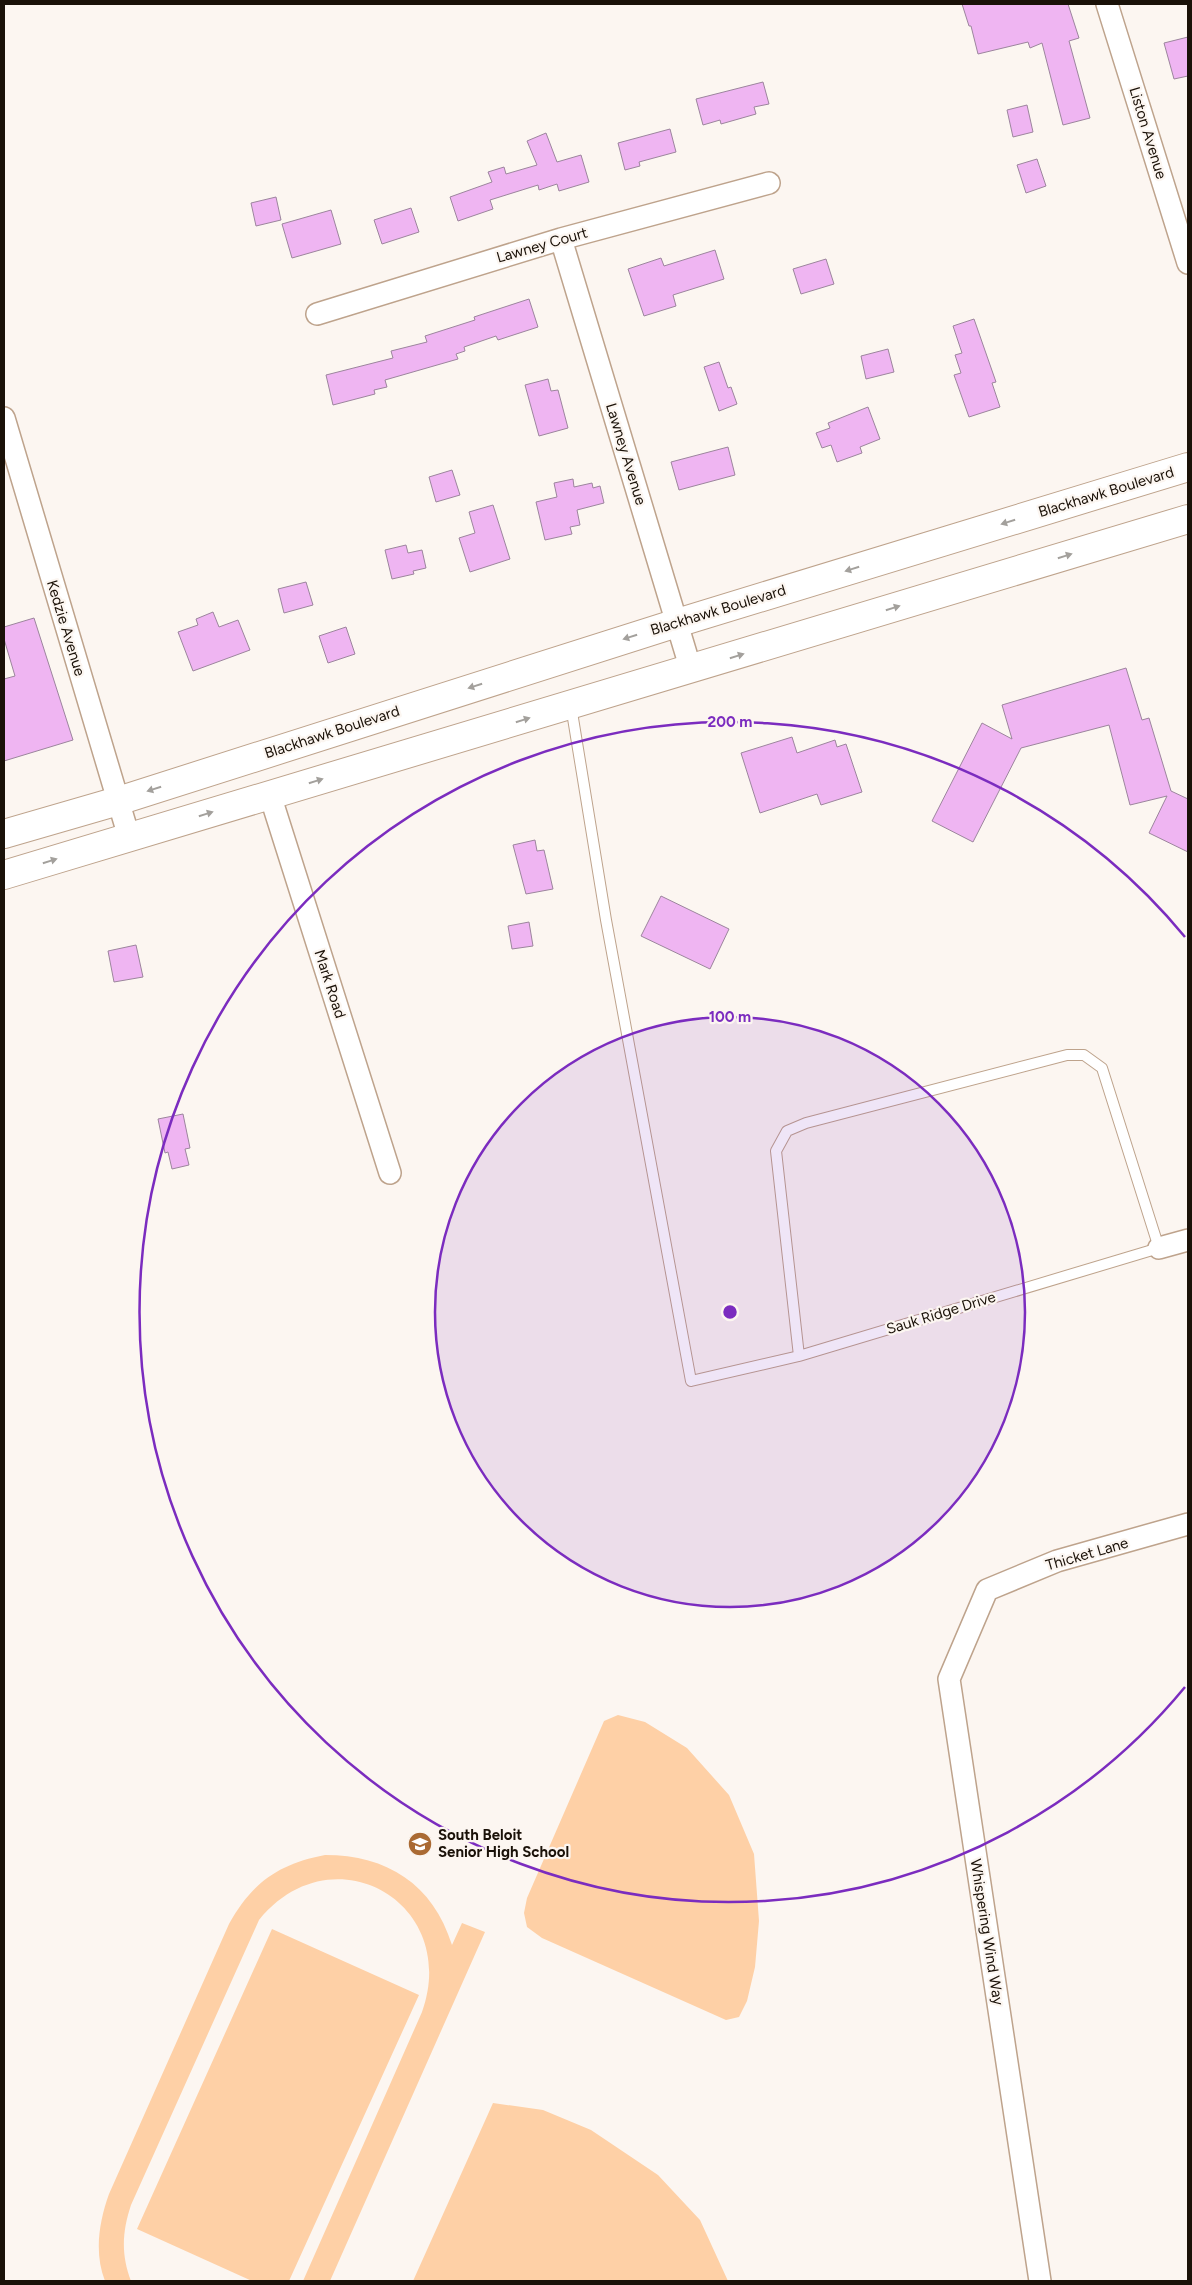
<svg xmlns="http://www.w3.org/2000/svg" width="1192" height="2285" font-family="Figtree,sans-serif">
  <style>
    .green { fill: #fed0a6 }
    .building { fill: #efb5f2; stroke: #9c859d }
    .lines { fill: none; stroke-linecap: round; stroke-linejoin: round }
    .service-casing { stroke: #bea38c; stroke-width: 12 }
    .minor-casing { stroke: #bea38c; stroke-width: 24 }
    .primary-casing { stroke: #bea38c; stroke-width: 30 }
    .service { stroke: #fff; stroke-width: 10 }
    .minor { stroke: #fff; stroke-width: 21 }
    .primary { stroke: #fff; stroke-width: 28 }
    .oneway { fill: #a3a09c }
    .ring { fill: none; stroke: #7b2cbf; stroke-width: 2.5 }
    .labels { text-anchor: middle; stroke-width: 4.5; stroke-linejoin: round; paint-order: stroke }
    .street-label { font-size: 15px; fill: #1a1108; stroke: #fcf6f1 }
    .poi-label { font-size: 15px; font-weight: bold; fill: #1a1108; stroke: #fcf6f1; text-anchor: start }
    .centre { fill: #7b2cbf; stroke: #fcf6f1; stroke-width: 2.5 }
    .ring-label { font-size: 15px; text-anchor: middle; font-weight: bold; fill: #7b2cbf; stroke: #fcf6f1; stroke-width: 4.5; stroke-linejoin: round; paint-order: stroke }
  </style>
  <rect width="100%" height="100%" fill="#fcf6f1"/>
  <path class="green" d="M618,1715L645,1722L687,1748L729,1795L754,1854L759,1921L755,1967L747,2001L739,2017L726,2020L542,1938L527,1927L524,1913L527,1898L604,1721Z
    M325,1855C387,1855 433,1884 452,1945L462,1923L485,1932L330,2281H303L422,2012C461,1902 332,1830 259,1920L131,2205C122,2232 121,2255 131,2281H105C94,2253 99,2222 109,2194L229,1924C252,1883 278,1864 325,1855Z
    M272,1929L419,1995L289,2281H252L137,2229Z
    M493,2103L543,2110L591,2130L658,2175L700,2220L728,2281H413Z"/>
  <path class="building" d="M962,4H1068L1079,38L1069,41L1090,118L1063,125L1042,43L1030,48L1028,42L978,54L971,26H969Z
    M1188,37V76L1174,79L1164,43Z
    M763,82L769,104L754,107L756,114L721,124L720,120L703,125L696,99Z
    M1027,105L1033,132L1013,137L1007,110Z
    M670,129L676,152L639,162L640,166L625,170L618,143Z
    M546,133L557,162L581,155L589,182L559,191L557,184L539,190L538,185L490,200L493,209L458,221L450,197L492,182L488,172L504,167L506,174L537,165L527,141Z
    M1037,159L1046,186L1026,193L1017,165Z
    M276,197L281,220L256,226L251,203Z
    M411,208L419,232L382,244L374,220Z
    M331,210L341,244L292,258L282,224Z
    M715,250L724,279L673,295L676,306L644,316L628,269L661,258L664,266Z
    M826,259L834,284L801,294L793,269Z
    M529,299L538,327L498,340L496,336L464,347L465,351L456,354L458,359L385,380L387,387L374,390L375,394L333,405L326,375L393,358L391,351L427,342L425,336L475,320L474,317Z
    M974,319L996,382L992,383L1000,407L969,417L954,375L961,373L955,355L962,353L953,326Z
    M888,349L894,372L866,379L861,356Z
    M719,362L728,388L731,387L737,404L719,411L704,367Z
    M548,379L551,391L558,390L568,428L539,436L525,385Z
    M868,407L880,439L860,447L862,453L837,462L831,445L822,448L816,433L830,428L828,423Z
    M728,447L735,475L679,490L671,462Z
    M452,470L460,495L436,502L429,477Z
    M573,479L574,487L592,483L593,488L600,486L604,503L577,510L580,525L570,527L572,534L545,540L536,502L557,497L554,483Z
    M493,505L510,559L470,572L459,538L475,533L469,512Z
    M406,545L408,553L422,550L426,568L413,571L414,574L392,579L385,550Z
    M306,582L313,605L284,613L278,589Z
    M213,612L219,627L238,620L250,650L193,671L178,632L198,625L196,619Z
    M34,618L73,740L4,761V679L15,676L4,639V627Z
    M346,627L355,654L328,663L319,636Z
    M1126,668L1142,720L1149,718L1171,791L1188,799V852L1149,833L1167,796L1130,805L1109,725L1021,748L973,842L932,821L982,723L1012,739L1002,705Z
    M792,737L797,753L835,740L837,747L846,744L862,792L821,805L817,794L760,813L741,753Z
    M535,840L537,851L544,850L553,889L526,894L513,845Z
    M661,896L729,929L710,969L641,936Z
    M529,922L533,946L512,949L508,926Z
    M136,945L143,977L114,982L108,951Z
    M183,1114L190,1148L185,1149L189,1165L172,1169L168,1152L165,1153L158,1119Z"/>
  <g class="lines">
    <g class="service-casing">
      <path id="service" d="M571,706L606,920L691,1381L799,1356L1159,1248L1102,1068L1084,1055H1067L806,1123L787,1131L776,1151L799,1356"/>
    </g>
    <g class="minor-casing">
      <path id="minor" d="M1107,4L1188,263
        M561,239L691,670
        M317,314L561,239L769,183
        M4,418L129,837
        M270,795L390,1173
        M1159,1248L1188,1240
        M1040,2281L949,1679L987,1590L1057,1561L1188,1524"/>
    </g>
    <g class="primary-casing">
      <path id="primary" d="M4,834L118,801L677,623L1188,467
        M4,875L1188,519"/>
    </g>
    <use href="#service" class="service"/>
    <use href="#minor" class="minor"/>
    <use href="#primary" class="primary"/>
  </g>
  <defs><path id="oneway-solid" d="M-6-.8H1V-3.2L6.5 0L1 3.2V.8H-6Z" transform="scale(1.25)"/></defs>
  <g class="oneway">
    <use href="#oneway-solid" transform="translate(1008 522) rotate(163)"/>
    <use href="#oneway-solid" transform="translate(1065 556) rotate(-17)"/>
    <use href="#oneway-solid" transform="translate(852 569) rotate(163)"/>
    <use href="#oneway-solid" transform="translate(893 608) rotate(-17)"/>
    <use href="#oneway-solid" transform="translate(630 637) rotate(162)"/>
    <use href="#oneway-solid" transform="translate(737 656) rotate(-17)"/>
    <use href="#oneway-solid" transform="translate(475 686) rotate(162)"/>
    <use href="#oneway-solid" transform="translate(523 720) rotate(-17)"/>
    <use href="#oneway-solid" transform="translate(316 781) rotate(-17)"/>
    <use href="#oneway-solid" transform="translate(154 789) rotate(162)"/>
    <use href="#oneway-solid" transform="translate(206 814) rotate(-17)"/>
    <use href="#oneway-solid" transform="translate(50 861) rotate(-17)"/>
  </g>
  <circle cx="730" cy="1312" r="295" fill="#7b2cbf" fill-opacity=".12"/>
  <g class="ring">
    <circle cx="730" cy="1312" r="295"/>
    <path d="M1185 1687A590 590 0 1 1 1185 937"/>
  </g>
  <defs>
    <g id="school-disc" transform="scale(1.25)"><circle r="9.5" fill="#aa6a33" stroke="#fcf6f1"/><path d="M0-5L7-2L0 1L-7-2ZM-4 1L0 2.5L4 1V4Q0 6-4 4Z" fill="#fff"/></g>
  </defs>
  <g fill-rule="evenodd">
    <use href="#school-disc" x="420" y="1844"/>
  </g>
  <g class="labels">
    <g class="street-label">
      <text transform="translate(1148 133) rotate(73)" y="5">Liston Avenue</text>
      <text transform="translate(542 245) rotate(-16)" y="5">Lawney Court</text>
      <text transform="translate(626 454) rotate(73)" y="5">Lawney Avenue</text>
      <text transform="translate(1106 492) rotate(-17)" y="5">Blackhawk Boulevard</text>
      <text transform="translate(718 610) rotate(-17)" y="5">Blackhawk Boulevard</text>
      <text transform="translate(66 628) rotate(73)" y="5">Kedzie Avenue</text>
      <text transform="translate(332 732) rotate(-18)" y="5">Blackhawk Boulevard</text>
      <text transform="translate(330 984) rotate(72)" y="5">Mark Road</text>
      <text transform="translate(941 1313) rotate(-17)" y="5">Sauk Ridge Drive</text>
      <text transform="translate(1087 1554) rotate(-16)" y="5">Thicket Lane</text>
      <text transform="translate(987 1932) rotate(81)" y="5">Whispering Wind Way</text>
    </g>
    <g class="poi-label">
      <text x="438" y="1840">South Beloit<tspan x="438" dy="17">Senior High School</tspan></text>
    </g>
  </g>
  <circle cx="730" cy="1312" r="8" class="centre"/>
  <g class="ring-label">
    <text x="730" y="727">200 m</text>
    <text x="730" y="1022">100 m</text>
  </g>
  <rect width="1192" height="2285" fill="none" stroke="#1a1108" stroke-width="10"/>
</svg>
